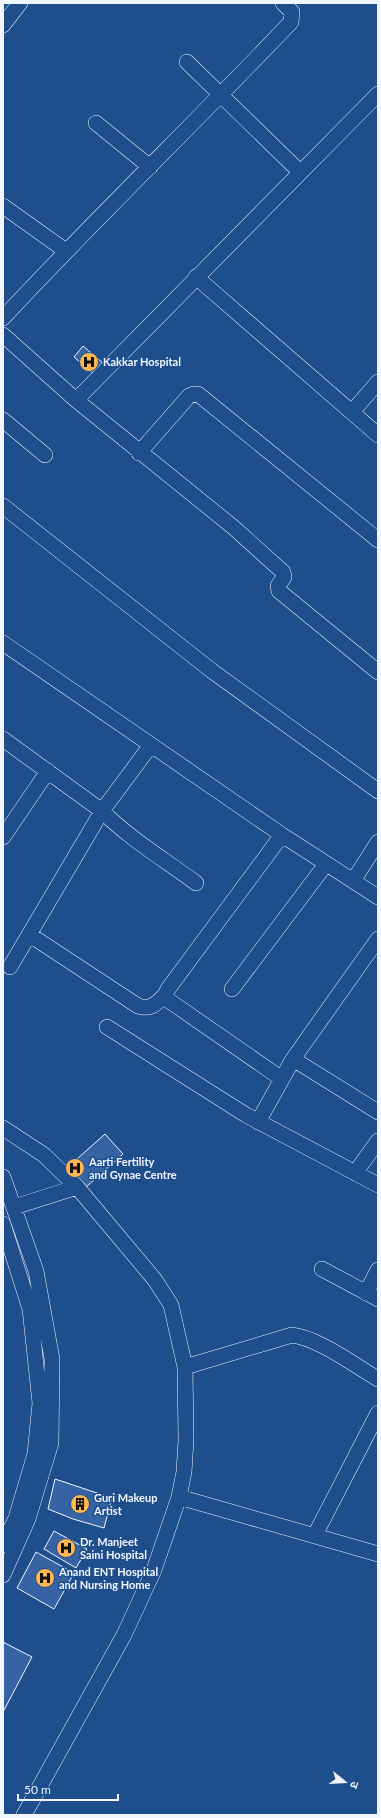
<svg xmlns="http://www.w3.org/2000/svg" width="381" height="1818" font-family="Lato,'Noto Sans Devanagari',sans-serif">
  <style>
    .building { fill: #3563a3; stroke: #f2f6ff }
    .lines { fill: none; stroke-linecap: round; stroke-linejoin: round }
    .minor-casing { stroke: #f2f6ff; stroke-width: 16 }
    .minor { stroke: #1f4e8c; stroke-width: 15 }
    .labels { text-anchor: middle; stroke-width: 3; stroke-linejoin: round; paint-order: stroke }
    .poi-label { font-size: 11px; font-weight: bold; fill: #f2f6ff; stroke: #1f4e8c; text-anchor: start }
  </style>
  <rect width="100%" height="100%" fill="#1f4e8c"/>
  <path class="building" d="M83,346L104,364L95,375L74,357Z
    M105,1134L123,1154L85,1188L68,1167Z
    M55,1479L112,1498L104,1528L73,1519L48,1509Z
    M54,1531L87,1549L76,1568L44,1549Z
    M36,1552L74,1573L54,1609L17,1588Z
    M3,1642L32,1657L3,1712Z"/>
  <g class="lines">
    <g class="minor-casing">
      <path id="minor" d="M3,25L20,3
        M187,62L300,172
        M96,123L150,167
        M3,206L66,251
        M196,277L378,435
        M3,318C97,217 196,122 291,22L292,12L283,3
        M3,335L76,400L233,527L283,572L284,577L278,586L279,591L378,672
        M76,400L378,94
        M352,412L378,382
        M3,420L45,455
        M139,453L189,396L194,394H198L378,540
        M3,506L212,671L378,791
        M3,643L282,835L378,897
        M3,739L102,811C130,839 165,860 196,883
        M3,837L48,771
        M353,881L378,842
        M30,935L138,1006C151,1010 156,1004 165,995
        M10,967L102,811L151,745
        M232,989L326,864
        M107,1027L246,1115L378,1185
        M293,1059L378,1112
        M282,1079L168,1000L165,995L168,989L282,835
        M258,1122L293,1059L378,939
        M3,1128L44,1155L77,1187L155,1280L171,1305L185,1367L186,1440L184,1472L179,1497L154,1570L124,1635L24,1815
        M355,1173L378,1141
        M3,1177L36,1271L52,1359L51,1443L28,1519L3,1575
        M14,1207L77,1187
        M3,1224L30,1309L40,1403L35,1454L16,1518L3,1545
        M322,1269L378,1299
        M366,1293L378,1270
        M185,1367L292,1335C318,1338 354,1365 378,1379
        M179,1497L378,1554
        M315,1535L378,1413"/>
    </g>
    <use href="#minor" class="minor"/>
  </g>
  <defs>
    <g id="hospital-disc" transform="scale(1)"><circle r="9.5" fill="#ffb74d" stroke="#1f4e8c"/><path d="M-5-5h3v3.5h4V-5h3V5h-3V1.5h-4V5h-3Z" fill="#111"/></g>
    <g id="building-disc" transform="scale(1)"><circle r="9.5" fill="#ffb74d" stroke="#1f4e8c"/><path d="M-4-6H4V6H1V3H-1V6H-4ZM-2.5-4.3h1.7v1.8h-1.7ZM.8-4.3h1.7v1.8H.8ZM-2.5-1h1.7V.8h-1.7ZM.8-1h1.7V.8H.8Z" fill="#111"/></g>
  </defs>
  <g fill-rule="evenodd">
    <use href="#hospital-disc" x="89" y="362"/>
    <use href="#hospital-disc" x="75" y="1168"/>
    <use href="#building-disc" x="80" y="1504"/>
    <use href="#hospital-disc" x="66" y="1548"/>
    <use href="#hospital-disc" x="45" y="1578"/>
  </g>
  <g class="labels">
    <g class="poi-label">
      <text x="103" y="366">Kakkar Hospital</text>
      <text x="89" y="1166">Aarti Fertility<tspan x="89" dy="13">and Gynae Centre</tspan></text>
      <text x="94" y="1502">Guri Makeup<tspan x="94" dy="13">Artist</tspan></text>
      <text x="80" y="1546">Dr. Manjeet<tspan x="80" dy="13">Saini Hospital</tspan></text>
      <text x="59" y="1576">Anand ENT Hospital<tspan x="59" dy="13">and Nursing Home</tspan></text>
    </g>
  </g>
  <rect width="381" height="1818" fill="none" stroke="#f2f6ff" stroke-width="8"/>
  <g transform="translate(345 1782) rotate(108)" stroke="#1f4e8c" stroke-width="3" paint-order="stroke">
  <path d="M0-3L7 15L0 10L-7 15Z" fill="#f2f6ff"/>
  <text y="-6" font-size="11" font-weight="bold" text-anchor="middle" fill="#f2f6ff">उ</text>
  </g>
  <path d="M18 1794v6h100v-6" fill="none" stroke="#f2f6ff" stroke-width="2"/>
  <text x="24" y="1794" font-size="12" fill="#f2f6ff" stroke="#1f4e8c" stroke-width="3" paint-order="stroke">50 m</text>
</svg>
